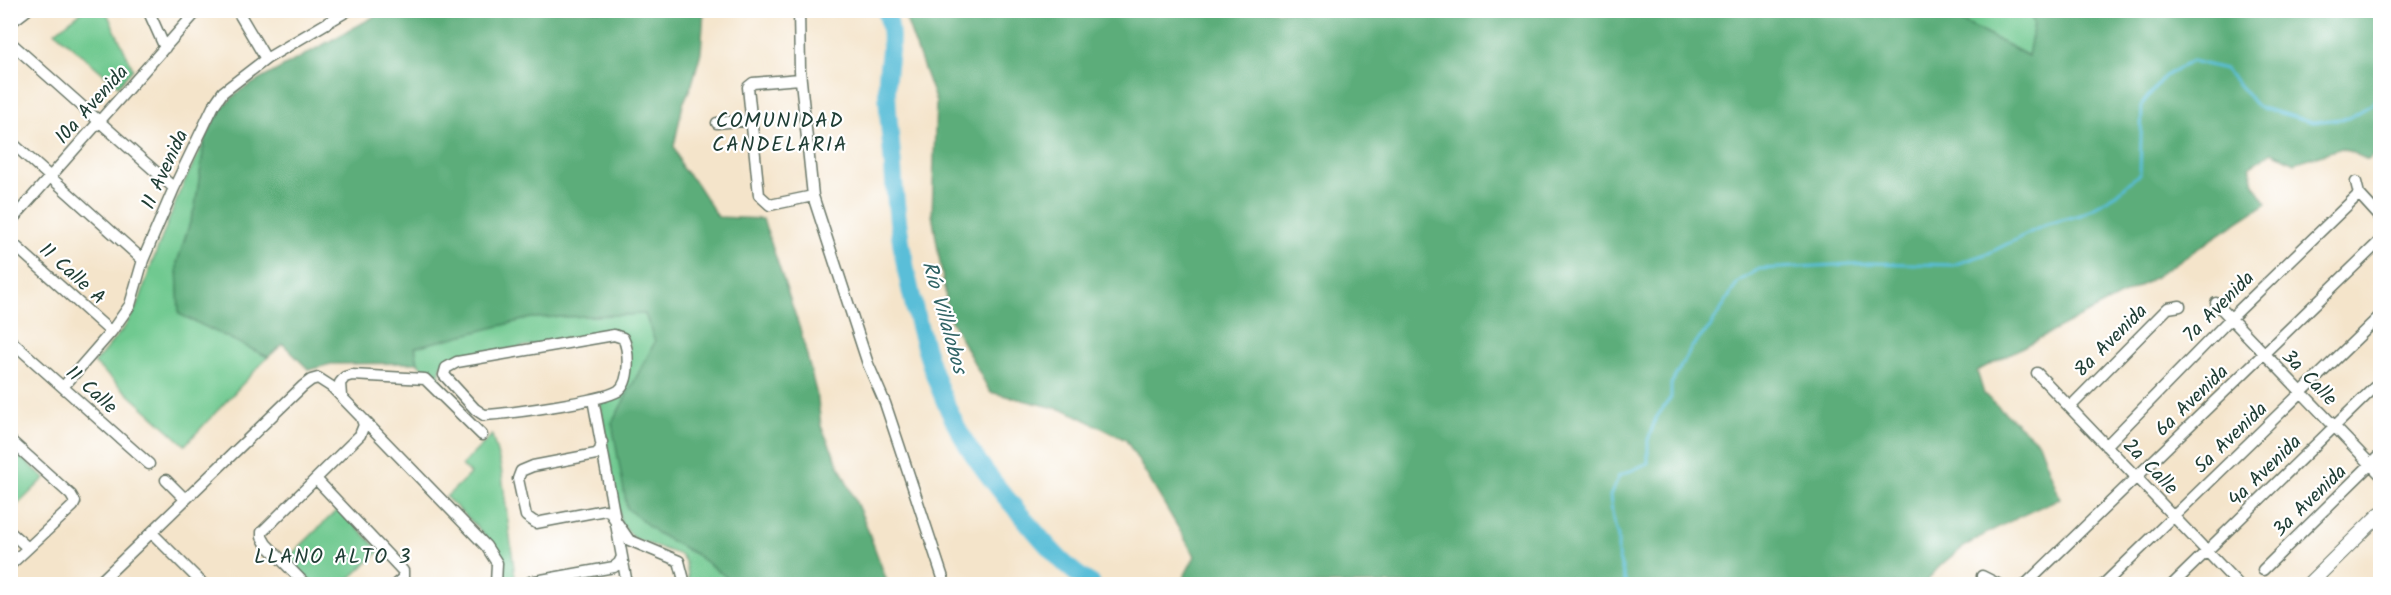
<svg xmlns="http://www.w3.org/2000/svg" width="2391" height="595" font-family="Kalam,sans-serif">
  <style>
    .green { fill: #6fc990; stroke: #478362; stroke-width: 1.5 }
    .forest { fill: #5bad7a; stroke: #3d7557; stroke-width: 1.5 }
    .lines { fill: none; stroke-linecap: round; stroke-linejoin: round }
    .stream { stroke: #5abed8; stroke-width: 3 }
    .river { stroke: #5abed8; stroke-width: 18 }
    .minor-casing { stroke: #6a7768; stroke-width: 13 }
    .major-casing { stroke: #6a7768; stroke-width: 16 }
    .minor { stroke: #fff; stroke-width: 10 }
    .major { stroke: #fff; stroke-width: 14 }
    .labels { text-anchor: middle; stroke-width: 4.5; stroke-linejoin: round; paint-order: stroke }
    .street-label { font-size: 20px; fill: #1f3d34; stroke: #fff }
    .neighbourhood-label { font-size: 21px; letter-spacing: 1.5px; fill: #1f3d34; stroke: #fff }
    .water-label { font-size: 21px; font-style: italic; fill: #316465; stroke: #fff }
  </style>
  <rect width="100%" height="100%" fill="#fff"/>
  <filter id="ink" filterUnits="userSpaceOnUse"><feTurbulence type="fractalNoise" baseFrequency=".0167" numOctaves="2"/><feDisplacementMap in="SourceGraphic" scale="12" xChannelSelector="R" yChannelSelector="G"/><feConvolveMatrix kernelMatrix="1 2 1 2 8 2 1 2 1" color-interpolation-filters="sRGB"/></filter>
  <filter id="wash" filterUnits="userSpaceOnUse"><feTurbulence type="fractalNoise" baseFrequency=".008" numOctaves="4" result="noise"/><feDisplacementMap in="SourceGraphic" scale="24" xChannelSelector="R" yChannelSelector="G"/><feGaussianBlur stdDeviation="1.35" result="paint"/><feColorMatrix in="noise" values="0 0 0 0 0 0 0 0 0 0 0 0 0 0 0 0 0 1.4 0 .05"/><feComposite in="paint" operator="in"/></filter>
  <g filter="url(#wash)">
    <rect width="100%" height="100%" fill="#f4e4ca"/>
    <path class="green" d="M83,11H106L133,69L118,86L55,32Z
      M1961,11H2028L2034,23L2029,56L1963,22Z
      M205,140L195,207L177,263L179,313L268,357L185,445L94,363L124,328L139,302L152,263L180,191Z
      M645,314L655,342L612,423L657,533L695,554L736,584H689L686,563L681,555L635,539L621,524L600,403L601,401L621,394L629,343L610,331L450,360L442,365L439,375L447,390L418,363L415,347L531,318Z
      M492,435L501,467L516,584H502C508,547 470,522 446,497L470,474L462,465Z
      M11,448L45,478L11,511Z
      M339,508L380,551L344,584H313L288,558Z"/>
    <path class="forest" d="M386,10L704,11L701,52L692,84L683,104L674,146L682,168L696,183L718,217L763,219L801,332L818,400L821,426L865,522L888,584H736L695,554L657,533L627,508L612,423L655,342L645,314L531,318L415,347L418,363L331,364L309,370L283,344L268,357L179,314L177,263L195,207L205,140L218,112L239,91Z
      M1961,10L1963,22L2028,56L2034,23L2028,11H2380V151L2368,160L2342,148L2294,163L2272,152L2250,166L2254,184L2267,203L2147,282L1977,371L1984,394L2039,443L2060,498C2021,516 1946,547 1926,584H1180L1195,556L1126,440L1068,411L990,392L949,317L932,214L936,102L903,11Z"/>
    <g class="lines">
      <path class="stream" d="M2380,24L2378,27L2380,32
        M1626,584L1618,555V537L1613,520L1610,496L1619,476L1648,463V440L1656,418L1671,397V384L1691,348L1710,327L1738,282L1759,269L1870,263L1953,265L1989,253L2047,224L2081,215L2117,194L2140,173L2142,104L2165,76L2192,61L2225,69L2258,107L2313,122L2349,118L2374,103L2380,94"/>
      <path class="river" d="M886,10C895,39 889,50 887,77C886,107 891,138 893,168C898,253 922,370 966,443C983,471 1005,497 1027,522C1046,544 1066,570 1092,584"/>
    </g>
  </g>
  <g filter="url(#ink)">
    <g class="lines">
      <g class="minor-casing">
        <path id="minor" d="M148,10L165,48
          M237,10L266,59
          M799,10L800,71L813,196L868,364L885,403L899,445L945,584
          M10,23L27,10
          M10,42L174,188
          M800,79L753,83L748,87L759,195L770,205L813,196
          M717,123L751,120
          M10,141L143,260
          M2356,182L2359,194L2380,217
          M10,222L198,10
          M10,241L111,332
          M2216,303L2380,474
          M614,335L623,338C629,350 631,382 618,391C602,401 506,414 484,415L475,409L444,375L446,368L457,362Z
          M10,340L149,464
          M2037,373L2238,584
          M63,387L111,332L130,305L143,260L174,188L214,105L223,92L266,59L349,10
          M341,396L340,383L345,377L352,375L425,379L482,435
          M593,399L627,584
          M2070,407L2168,308L2180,306
          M10,440L71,495L75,502L73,506L10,565
          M602,442L600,450L596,454L533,466L521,471L518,479L526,516L536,523L605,510L609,511L629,540L679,561L685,584
          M2106,446L2229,320L2359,194
          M316,479L403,571V578L396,584
          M166,480L185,499
          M10,532L28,548
          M152,533L203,584
          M2263,570L2380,455
          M1982,576L1998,584
          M530,582L614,567L619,563L622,557
          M98,584L303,386L311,380L318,378L332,387L486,546L497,563L496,584
          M305,584L266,544L262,537V532L360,435L364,425L361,417
          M2026,584L2380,241
          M2104,584L2380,316
          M2173,584L2380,382"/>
      </g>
      <g class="major-casing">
        <path id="major" d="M2309,584L2380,514"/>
      </g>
      <use href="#minor" class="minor"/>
      <use href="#major" class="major"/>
    </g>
  </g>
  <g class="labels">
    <g class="street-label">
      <text transform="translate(91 104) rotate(-48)" y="7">10a Avenida</text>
      <text transform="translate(164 169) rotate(-65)" y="7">11 Avenida</text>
      <text transform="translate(73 273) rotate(42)" y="7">11 Calle A</text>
      <text transform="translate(2218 306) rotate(-45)" y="7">7a Avenida</text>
      <text transform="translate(2110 340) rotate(-45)" y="7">8a Avenida</text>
      <text transform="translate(2310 377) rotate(46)" y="7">3a Calle</text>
      <text transform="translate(92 389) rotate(42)" y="7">11 Calle</text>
      <text transform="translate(2191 400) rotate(-44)" y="7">6a Avenida</text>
      <text transform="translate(2230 437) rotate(-44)" y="7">5a Avenida</text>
      <text transform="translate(2151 466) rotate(46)" y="7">2a Calle</text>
      <text transform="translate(2264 470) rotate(-44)" y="7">4a Avenida</text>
      <text transform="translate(2309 500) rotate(-44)" y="7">3a Avenida</text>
    </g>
    <g class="neighbourhood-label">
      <text x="780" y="127">COMUNIDAD<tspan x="780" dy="24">CANDELARIA</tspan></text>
      <text x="333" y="563">LLANO ALTO 3</text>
    </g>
    <g class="water-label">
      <text transform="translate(945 317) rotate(74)" y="7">Río Villalobos</text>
    </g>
  </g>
  <rect width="2391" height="595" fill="none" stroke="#fff" stroke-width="36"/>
</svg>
